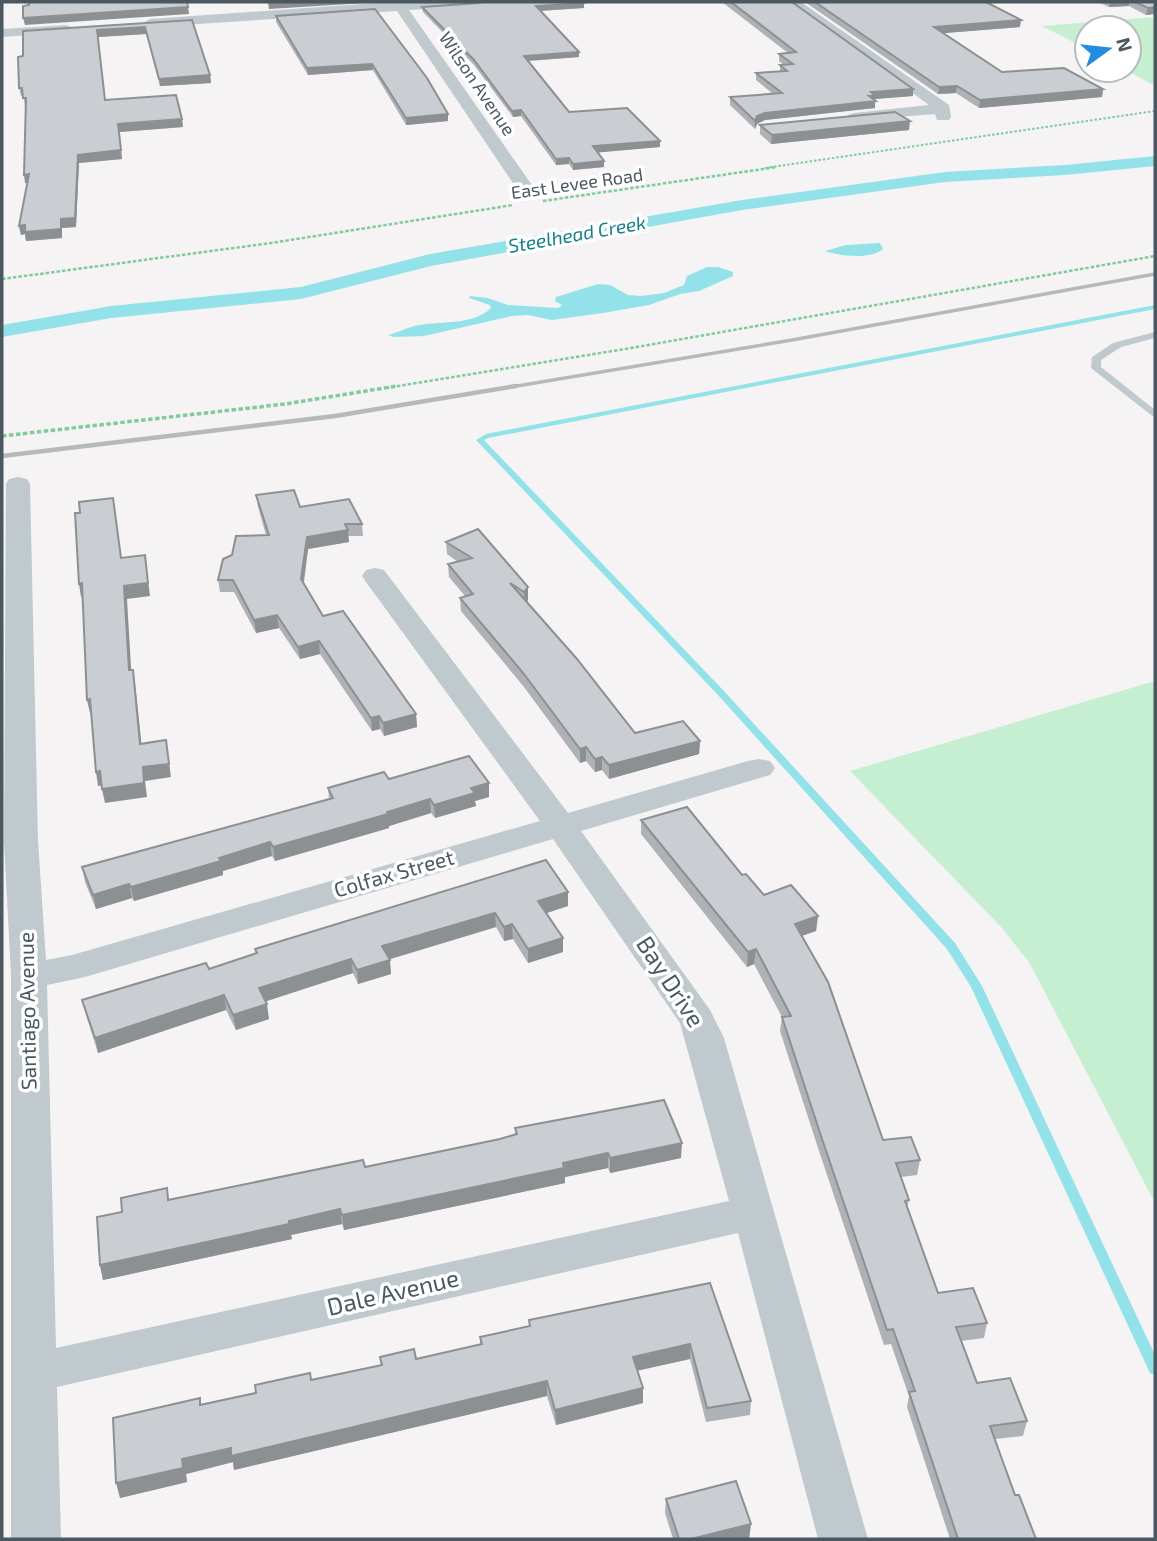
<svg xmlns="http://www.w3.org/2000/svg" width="1157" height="1541" font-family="'Exo 2',sans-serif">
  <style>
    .green { fill: #c5efd0 }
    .water { fill: #94e2e9 }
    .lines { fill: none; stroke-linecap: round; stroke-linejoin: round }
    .stream { fill: #94e2e9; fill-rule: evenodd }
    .canal { fill: #94e2e9; fill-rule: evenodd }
    .path-far2 { stroke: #7ecc9c; stroke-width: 2; stroke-dasharray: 2.5 2; stroke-linecap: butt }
    .path-far1 { stroke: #7ecc9c; stroke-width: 2.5; stroke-dasharray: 3.5 2; stroke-linecap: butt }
    .path { stroke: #7ecc9c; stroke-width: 3.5; stroke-dasharray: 4.5 2.5; stroke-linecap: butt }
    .lane { fill: #bfc9ce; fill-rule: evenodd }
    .street { fill: #bfc9ce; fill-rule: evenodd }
    .rail-far1 { stroke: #b5b9bc; stroke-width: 3.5 }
    .rail { stroke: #b5b9bc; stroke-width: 4.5 }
    .wall { fill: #aeb1b5 }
    .shaded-wall { fill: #8d9093 }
    .building { fill: #caced2; stroke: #8d9093; stroke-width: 2 }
    .labels { text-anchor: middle; stroke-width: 7; stroke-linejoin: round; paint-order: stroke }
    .far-street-label { font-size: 18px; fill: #4b5860; stroke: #fff }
    .far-water-label { font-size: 19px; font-style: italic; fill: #13818b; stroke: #fff }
    .street-label { font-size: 21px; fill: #4b5860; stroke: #fff }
    .near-street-label { font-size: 24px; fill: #4b5860; stroke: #fff }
  </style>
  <rect width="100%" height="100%" fill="#f5f3f3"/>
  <path class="green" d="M1155,17V86L1126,70H1129V28H1087V49L1042,26Z
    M1155,681V1203L1029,962L1001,927L850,771Z"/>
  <path class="water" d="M880,243L883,249C870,260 839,256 825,251L846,245Z
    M707,267H718L733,272V276L699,291L680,294L649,305L603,313L552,320L528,315L512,316L424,336L394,337L388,335C400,332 410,326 420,325C442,321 474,325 491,308L490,305L469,298L470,296L488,298L508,305L558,308L562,305L555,301L556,297L598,284L610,285L628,295L641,296L664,293L684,285L687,276Z"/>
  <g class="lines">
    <path class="stream" d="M1155,305V309L488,438L484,440L723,690L955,943L982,986L1155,1355V1375L1150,1373L971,987L947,949L717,694L476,440L486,434Z"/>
    <path class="canal" d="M1155,156V166L1065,175L945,182L742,210L431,266L301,299L111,318L2,337V325L111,306L301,287L430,254L742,200L945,172L1065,165Z"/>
    <path class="path-far2" d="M765,168L1155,111"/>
    <path class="path-far1" d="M543,201L777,167
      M2,279L271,243L513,205
      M386,388L631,348L1155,256"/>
    <path class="path" d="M2,436L285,404L397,386"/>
    <path class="lane" d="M1155,332V338L1121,347L1101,360V367L1155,410V418L1091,368L1092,357L1113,343Z"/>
    <path class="street" d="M391,2H485L479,6L409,10L534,188L531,192H519L397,11L150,27L143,23L150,19Z
      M787,2H801L949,105L951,117L949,120H937L935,114L848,121L846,118L848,115L854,113L929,105Z
      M67,25L74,29L72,32L2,37V29Z
      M18,477L27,479L30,484L38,841L46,960L72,955L540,821L366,582L362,576L366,570L375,568L384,570L568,813L748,761L759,759L770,761L775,768L770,775L581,831L710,1010L724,1038L868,1539H818L738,1233L57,1387L61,1539H11V975L4,841L6,484L9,479ZM553,839L680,1023L729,1201L56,1348L47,985L85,977Z"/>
    <path class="rail-far1" d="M505,388L792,340L1155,274"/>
    <path class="rail" d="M2,456L335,416L516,386"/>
  </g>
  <path class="wall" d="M722,2H792L913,89V96L875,99V108L765,120L757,124L755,129L730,105V97L773,94L756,80V73L780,71V65H784L779,61V54L788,53Z
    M805,2H986L1020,27L943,33L1002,72L1103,89L1102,97L979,108L956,93L938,94Z
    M1098,2H1155V14L1146,15L1129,6L1109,7Z
    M479,3L584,8L540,11L579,57L529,61L569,112L660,147L597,152L604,167L573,170L569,164L556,165L521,116L513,117L474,65L423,12L422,7Z
    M375,9L448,121L406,125L373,70L308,75L276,22V16Z
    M192,20L210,75L211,83L160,86L146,34L98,37L105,100L182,119L183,127L119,132L122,159L79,163L76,227L62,228V238L26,241L25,234L21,235L19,226L27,183H25L26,106H25L23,95L21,96L19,88L23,56V31Z
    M760,125L909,130L771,144L760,134Z
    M256,495L362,524L363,536H348L349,542L308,549L304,583L323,616L416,714L417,727L384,736L380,729L372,731L320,654L300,659L279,628L256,633L234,592H220L218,580L232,555L266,535L258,507Z
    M446,542L528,587V600L527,602L635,733L700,741L699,754L609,779L602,770L595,772L586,761L580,763L524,687L461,611L460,598L465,596L449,577L448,564L458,562L447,554Z
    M389,779L489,797L475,801L476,806L435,818L431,813L389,826V828L275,861L272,856L223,871V875L134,901L132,898L96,909L85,882L82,867L329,799L328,788Z
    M641,820L742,875L764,895L818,916L816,931L801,936L883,1140L920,1160L917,1175L901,1177L909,1200L907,1208L938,1293L987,1323L984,1338L961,1341L977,1383L1027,1421L1023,1436L995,1439L1015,1495L1036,1539H950L907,1407L909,1396L891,1344L884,1345L819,1151L780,1031L782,1017L754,964L747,967L641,834Z
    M568,892V906L546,913L563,952L528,963L513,939L504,941L496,927L389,959L391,974L358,984L353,973L265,1001L269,1019L236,1030L226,1010L98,1053L86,1015L82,1000L209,969L256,954L255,949Z
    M515,1128L681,1158L610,1173L608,1168L565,1177V1183L344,1230L342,1224L291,1235L292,1239L103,1280L100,1265L167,1188L169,1199L365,1167L500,1139L515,1134Z
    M710,1283L751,1401L750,1415L706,1422L690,1359L637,1370L643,1388V1403L556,1425L547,1396L234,1470L233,1462L186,1474L187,1482L120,1498L200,1398L201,1404L381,1365L380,1357L416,1359L480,1345V1337L529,1326V1320Z
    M666,1499L751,1524L749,1539H673L665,1513Z"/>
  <path class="shaded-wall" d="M268,2H366V3L269,9Z
    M1110,2H1129V6L1109,7Z
    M584,3V8L536,11V6Z
    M188,7L189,14L25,25L23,18Z
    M1155,7V14L1146,15L1148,8Z
    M1021,20L1020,27L933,34L934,27Z
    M145,27L146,34L98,37L97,30Z
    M579,52V57L524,61V56Z
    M372,64L373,70L308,75L307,68Z
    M210,75L211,83L160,86L159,79Z
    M957,86L956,93L938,94L939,87Z
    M913,89V96L875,99V108L765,120L757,124L755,129V121L757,116L765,113L871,92Z
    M1103,89L1102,97L979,108L980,100Z
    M521,110V116L513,117L512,111Z
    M448,114V121L406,125V118Z
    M182,119L183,127L119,132L122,159L79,163L76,227L62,228V238L26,241L25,234L21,235L19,226L61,219L78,155L118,124Z
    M910,121L909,130L771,144L772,135Z
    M660,141V147L593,153V146Z
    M569,158V164L556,165V159Z
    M604,161V167L573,170V164Z
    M29,174L31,183H25L24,175Z
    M348,530L349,542L308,549L302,592L301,579L307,537Z
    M145,555L150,596L127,599L132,684L129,670L124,586Z
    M82,583L84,596L81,597L79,584Z
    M528,587V600L524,605V592Z
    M277,615L279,628L256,633L254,620Z
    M319,641L320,654L300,659L298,647Z
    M133,670L135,683L143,758L140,744Z
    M90,699L93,713H90L87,700Z
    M416,714L417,727L384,736L383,723Z
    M379,716L380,729L372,731L371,718Z
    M166,740L171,777L145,781L147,797L105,803L102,789L143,767Z
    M700,741L699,754L609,779V765Z
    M586,747V761L580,763V749Z
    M602,757V770L595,772V759Z
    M100,771L103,785L98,786L96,772Z
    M489,783V797L475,801L476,806L435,818L434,805L471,788Z
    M430,799L431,813L389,826V828L275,861L273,847Z
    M270,842L272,856L223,871V875L134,901L131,887L219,858Z
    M129,884L132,898L96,909L93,895Z
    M568,892V906L538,916V901Z
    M495,913L496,927L384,961L382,946Z
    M818,916L816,931L793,939L795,924Z
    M512,924L513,939L504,941V927Z
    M563,938V952L528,963V949Z
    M756,949L754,964L747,967L748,952Z
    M351,959L353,973L261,1003L259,988Z
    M390,960L391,974L358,984L357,970Z
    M224,995L226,1010L98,1053L95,1038Z
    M267,1004L269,1019L236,1030L233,1015Z
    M682,1143L681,1158L610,1173V1158Z
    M608,1153V1168L565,1177V1183L344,1230L342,1215L563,1163Z
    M340,1209L342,1224L291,1235L292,1239L103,1280L100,1265Z
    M690,1344V1359L632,1372L633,1357Z
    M547,1381V1396L234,1470L233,1462L186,1474L187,1482L120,1498L116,1483L182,1459L231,1448Z
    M643,1388V1403L556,1425L555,1410Z
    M751,1524L749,1539H691Z"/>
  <path class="building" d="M29,2H187L188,7L23,18V6L29,5Z
    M482,2H583L584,3L536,6L579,52L524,56L569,112L627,108L660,141L593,146L604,161L573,164L569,158L556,159L521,110L512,111L474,60L422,7L479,3Z
    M731,2H792L913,89L871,92L875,96H869L876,101L765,113L757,116L755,121L730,97L782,93L756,73L787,71L780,65L793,64L779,54L796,52Z
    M815,2H986L1021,20L934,27L1002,72L1064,68L1103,89L980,100L957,86L939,87Z
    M1135,2H1155V7L1148,8Z
    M375,9L427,78L448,114L406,118L372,64L307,68L276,16Z
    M192,20L210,75L159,79L145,27L97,30L105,100L176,95L182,119L118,124L121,150L78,155L75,218L61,219V229L25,232V225L19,226L29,174L24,175L26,98H23L22,88H19L18,57L23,56V31Z
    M895,112L910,121L772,135L760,125Z
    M294,490L300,507L349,499L362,524H345L348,530L307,537L301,579L323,616L343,611L416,714L383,723L379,716L371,718L319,641L298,647L277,615L254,620L233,580H218L223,559L232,555L236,536L269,535L256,495Z
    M113,498L121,558L145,555L148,583L124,586L129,670H133L140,744L166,740L169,764L143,767L144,783L102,789L100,771L96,772L90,699L87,700L82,583L79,584L75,513H80L79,502Z
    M478,529L528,587L524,592L510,583L577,659L635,733L683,721L700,741L609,765L602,757L595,759L586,747L580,749L524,674L460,598L473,594L448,564L472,558L446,542Z
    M469,756L489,783L471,788L475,793L434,805L430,799L387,812L388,814L273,847L270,842L219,858L221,861L131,887L129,884L93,895L82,867L333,798L328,788L384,772L389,779Z
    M687,807L742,875L746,874L764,895L791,885L818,916L795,924L828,982L883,1140L911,1137L920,1160L896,1163L909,1200L905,1201L938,1293L973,1288L987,1323L956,1327L977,1383L1010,1378L1027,1421L990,1426L1015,1495H1019L1036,1539H958L909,1392L915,1391L893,1329L887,1330L821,1136L782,1017L791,1016L756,949L748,952L641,820Z
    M546,860L568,892L538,901L563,938L528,949L512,924L504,927L495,913L382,946L390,960L357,970L351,959L259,988L267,1004L233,1015L224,995L95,1038L82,1000L206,963L209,969L257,953L255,949Z
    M664,1100L682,1143L610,1158L608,1153L563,1163L564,1168L342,1215L340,1209L289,1221V1224L100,1265L97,1217L122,1212L121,1198L167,1188L168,1200L363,1160L365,1167L500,1139L517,1134L515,1128Z
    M710,1283L751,1401L707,1408L690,1344L633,1357L643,1388L555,1410L547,1381L231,1456V1448L182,1459L183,1468L116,1483L113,1418L200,1398V1405L256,1393L255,1385L310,1373L311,1380L382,1365L380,1357L414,1349L416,1359L482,1344L480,1337L530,1326L529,1320Z
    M736,1481L751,1524L691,1539H679L666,1499Z"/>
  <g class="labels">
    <g class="far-street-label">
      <text transform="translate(477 84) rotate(56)" y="6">Wilson Avenue</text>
      <text transform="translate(577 184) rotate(-8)" y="6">East Levee Road</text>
    </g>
    <g class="far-water-label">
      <text transform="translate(577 234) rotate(-10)" y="7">Steelhead Creek</text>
    </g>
    <g class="street-label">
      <text transform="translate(394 874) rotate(-16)" y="7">Colfax Street</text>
      <text transform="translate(28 1011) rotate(-91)" y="7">Santiago Avenue</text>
    </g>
    <g class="near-street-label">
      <text transform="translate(670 982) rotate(57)" y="8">Bay Drive</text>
      <text transform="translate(393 1293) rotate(-13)" y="8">Dale Avenue</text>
    </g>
  </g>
  <rect width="1157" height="1541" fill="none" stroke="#4b5860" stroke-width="7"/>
  <g transform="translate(1108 49) rotate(75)"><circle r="33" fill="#ffffff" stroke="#b7bcbf" stroke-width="2"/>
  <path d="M0-5L12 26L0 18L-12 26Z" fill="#248cde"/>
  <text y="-10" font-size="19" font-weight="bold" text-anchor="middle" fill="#4b5860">N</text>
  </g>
</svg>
